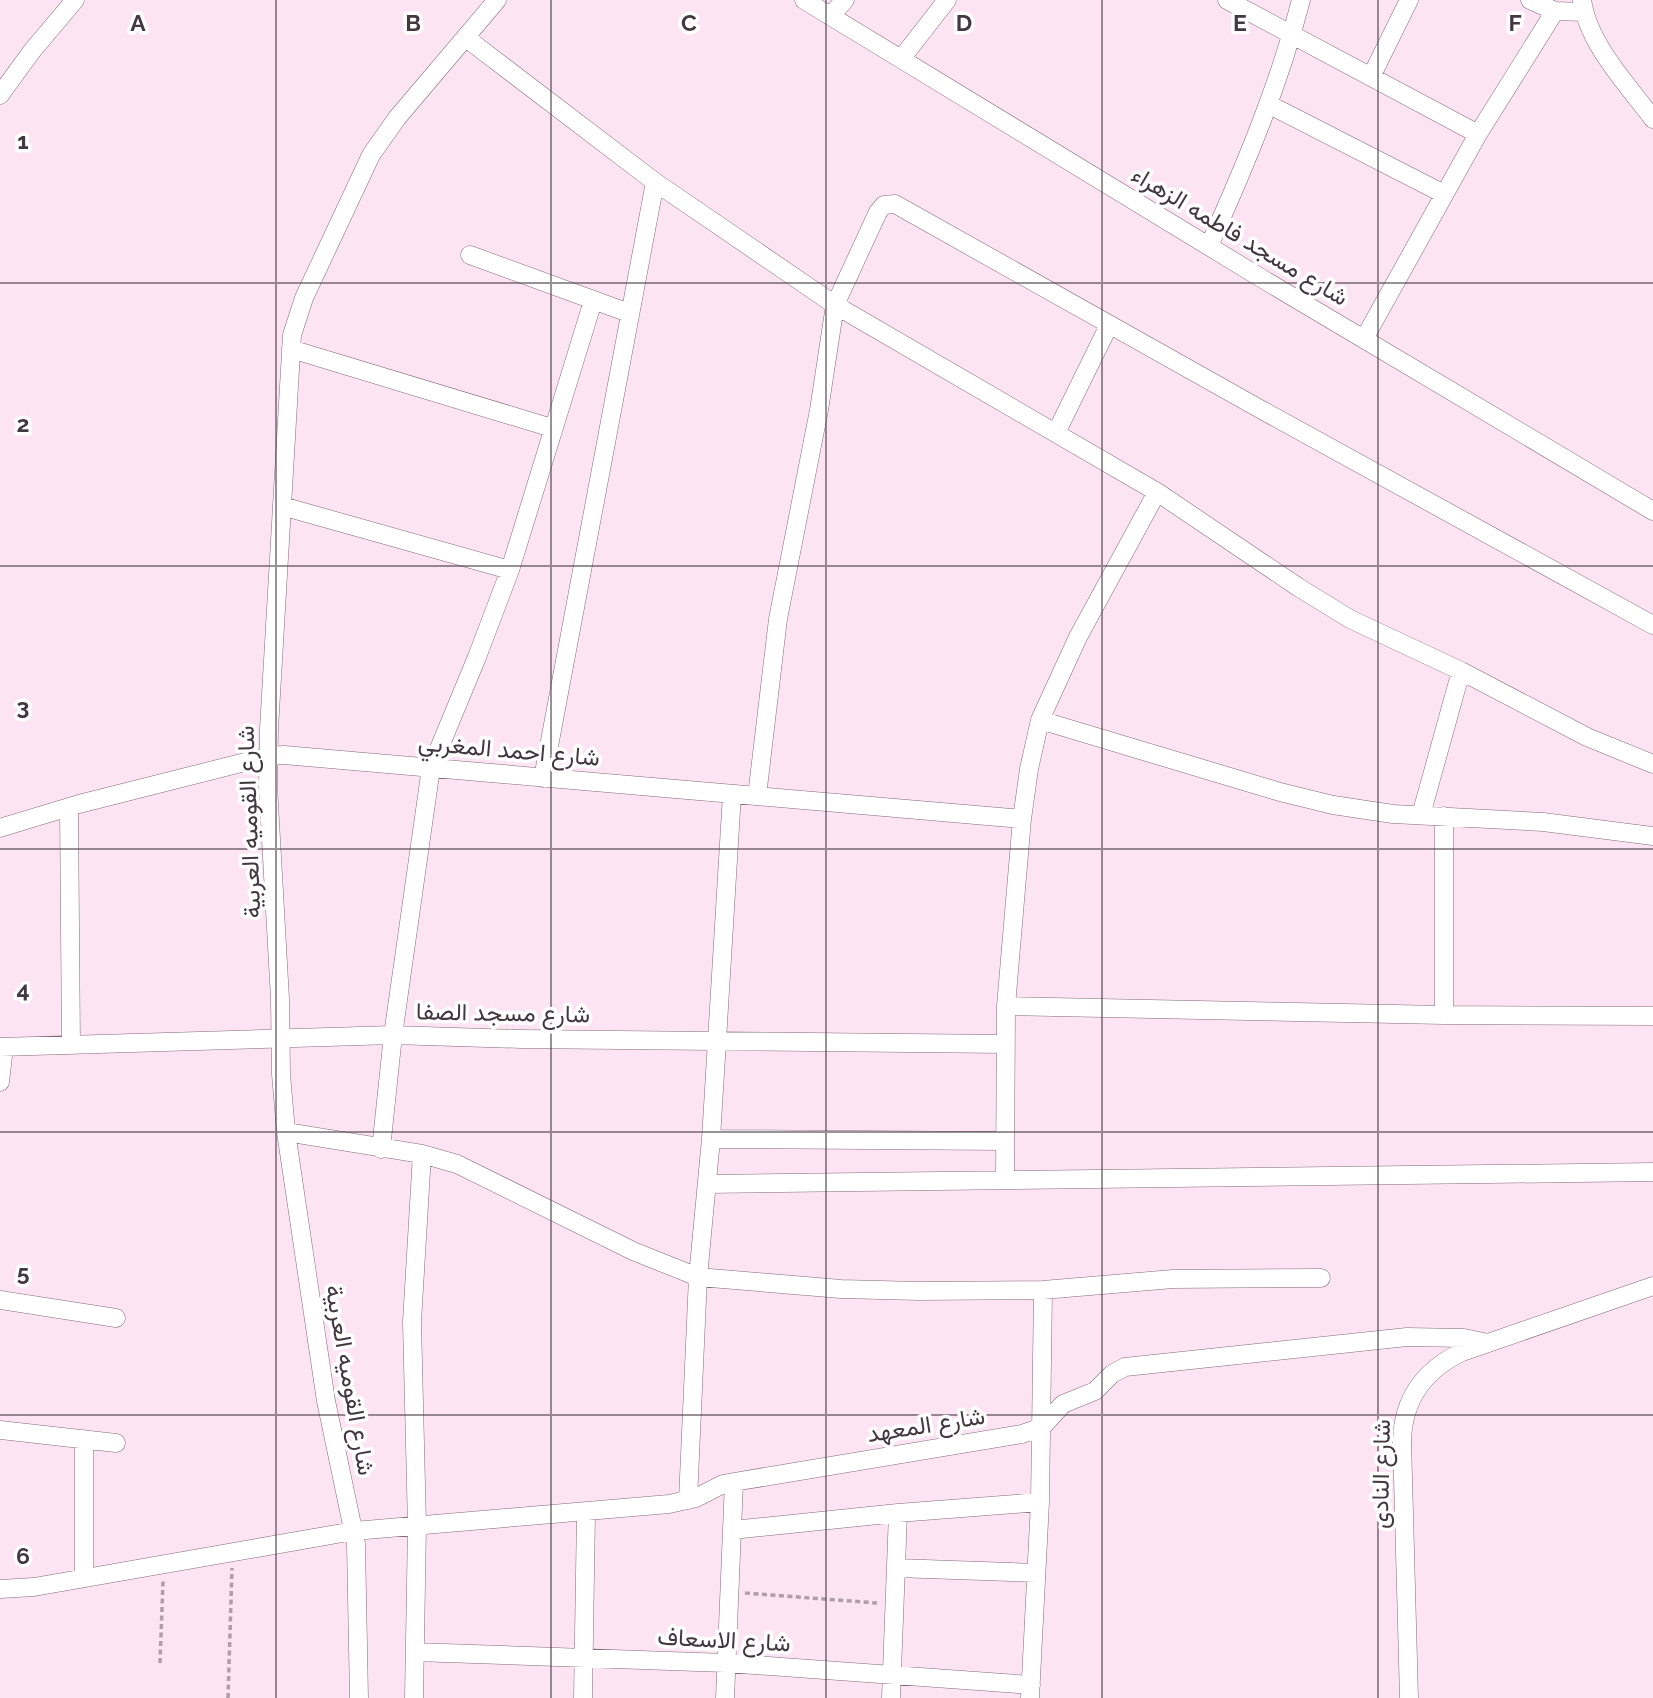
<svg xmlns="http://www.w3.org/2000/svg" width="1653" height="1698" font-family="Raleway,Vazirmatn,sans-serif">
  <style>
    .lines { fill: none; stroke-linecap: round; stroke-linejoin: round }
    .street-casing { stroke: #846a7b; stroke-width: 19 }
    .path { stroke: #b09da9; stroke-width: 3.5; stroke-dasharray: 5 3.5; stroke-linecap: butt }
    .street { stroke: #fff; stroke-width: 18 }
    .grid { fill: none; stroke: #43383f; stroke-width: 2; stroke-opacity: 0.55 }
    .labels { text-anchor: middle; stroke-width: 7; stroke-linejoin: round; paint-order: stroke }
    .street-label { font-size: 24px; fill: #43383f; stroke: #fff }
    .grid-label { font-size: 23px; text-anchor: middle; font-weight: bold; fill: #43383f; stroke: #fff; stroke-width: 7; stroke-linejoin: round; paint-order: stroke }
  </style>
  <rect width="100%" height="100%" fill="#fce4f3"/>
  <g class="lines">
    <g class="street-casing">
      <path id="street" d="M804,0L1261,278L1653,511
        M1227,0L1478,134
        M1530,0L1555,11
        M1582,0C1588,44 1627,84 1653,119
        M830,16L845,0
        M466,38L655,182L835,305L1157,492L1298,587L1350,619L1461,671L1587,737L1653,764
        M901,59L947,0
        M1371,77L1409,0
        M0,95L32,51L75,0
        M1268,104L1444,194
        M1209,246C1245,166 1279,85 1301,0
        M470,255L629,313
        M1364,339L1478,134L1555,11L1583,12
        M291,349L552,428
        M1056,433L1109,325
        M282,506L510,570
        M1040,720L1280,792L1333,805L1393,814L1543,822L1653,836
        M543,778L655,182
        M757,796L778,619L819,410L835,305L878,212L884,205L895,204L1260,409L1653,625
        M69,807L71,1045
        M1421,815L1461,671
        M0,828L79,804L269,756L284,755L1022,819
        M1006,1006L1444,1015L1653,1016
        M1444,1015V816
        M0,1047L393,1035L521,1039L1005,1044
        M0,1082L4,1047
        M286,1132L422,1154L457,1164L633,1251L698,1277L841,1289L919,1291L1043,1290L1173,1279L1321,1278
        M711,1139L1005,1141
        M381,1149L393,1035L431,768L477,657L510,570L593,301
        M1005,1180L1006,1006L1022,819L1029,769L1040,720L1078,637L1157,492
        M708,1184L1653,1172
        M0,1300L116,1318
        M0,1430L116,1443
        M84,1439V1578
        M688,1500L698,1277L711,1139L732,794
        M732,1530L898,1513L1040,1502
        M896,1568L1036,1573
        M0,1589L34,1587L354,1531L669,1504L696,1498L723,1484L734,1482L1022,1434L1042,1427L1063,1404L1095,1391L1112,1374L1125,1367L1407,1337L1464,1338L1488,1343
        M415,1652L726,1663L1031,1685
        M359,1698L356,1544L326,1401L286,1132L281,1074L280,999L268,786L269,729L292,335L304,298L371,155L397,118L497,0
        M414,1698L417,1526L412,1322L422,1154
        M583,1698L586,1513
        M725,1698L734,1482
        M891,1698L898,1513
        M1030,1698L1040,1502L1043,1290
        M1409,1698L1402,1441C1403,1399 1424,1370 1462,1352L1653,1286"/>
    </g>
    <path class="path" d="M745,1593L877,1603
      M160,1663L163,1581
      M228,1698L232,1568"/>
    <use href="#street" class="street"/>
  </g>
  <path class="grid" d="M276,0V1698M551,0V1698M826,0V1698M1102,0V1698M1378,0V1698M0,283H1653M0,566H1653M0,849H1653M0,1132H1653M0,1415H1653"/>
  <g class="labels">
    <g class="street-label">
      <text transform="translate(1240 236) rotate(31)" y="8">شارع مسجد فاطمه الزهراء</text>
      <text transform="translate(509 750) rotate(5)" y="8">شارع احمد المغربي</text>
      <text transform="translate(249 822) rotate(-92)" y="8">شارع القوميه العربية</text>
      <text transform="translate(503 1013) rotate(1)" y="8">شارع مسجد الصفا</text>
      <text transform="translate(350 1380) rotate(80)" y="8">شارع القوميه العربية</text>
      <text transform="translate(926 1425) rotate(-9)" y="8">شارع المعهد</text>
      <text transform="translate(1381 1474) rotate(-89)" y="8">شارع النادى</text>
      <text transform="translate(724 1640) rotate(3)" y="8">شارع الاسعاف</text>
    </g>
  </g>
  <g class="grid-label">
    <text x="138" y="31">A</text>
    <text x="413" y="31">B</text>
    <text x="689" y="31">C</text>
    <text x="964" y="31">D</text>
    <text x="1240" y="31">E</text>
    <text x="1515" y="31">F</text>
    <text x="23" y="149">1</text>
    <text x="23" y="432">2</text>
    <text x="23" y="715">3</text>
    <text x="23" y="998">4</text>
    <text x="23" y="1281">5</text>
    <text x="23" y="1564">6</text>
  </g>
</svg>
